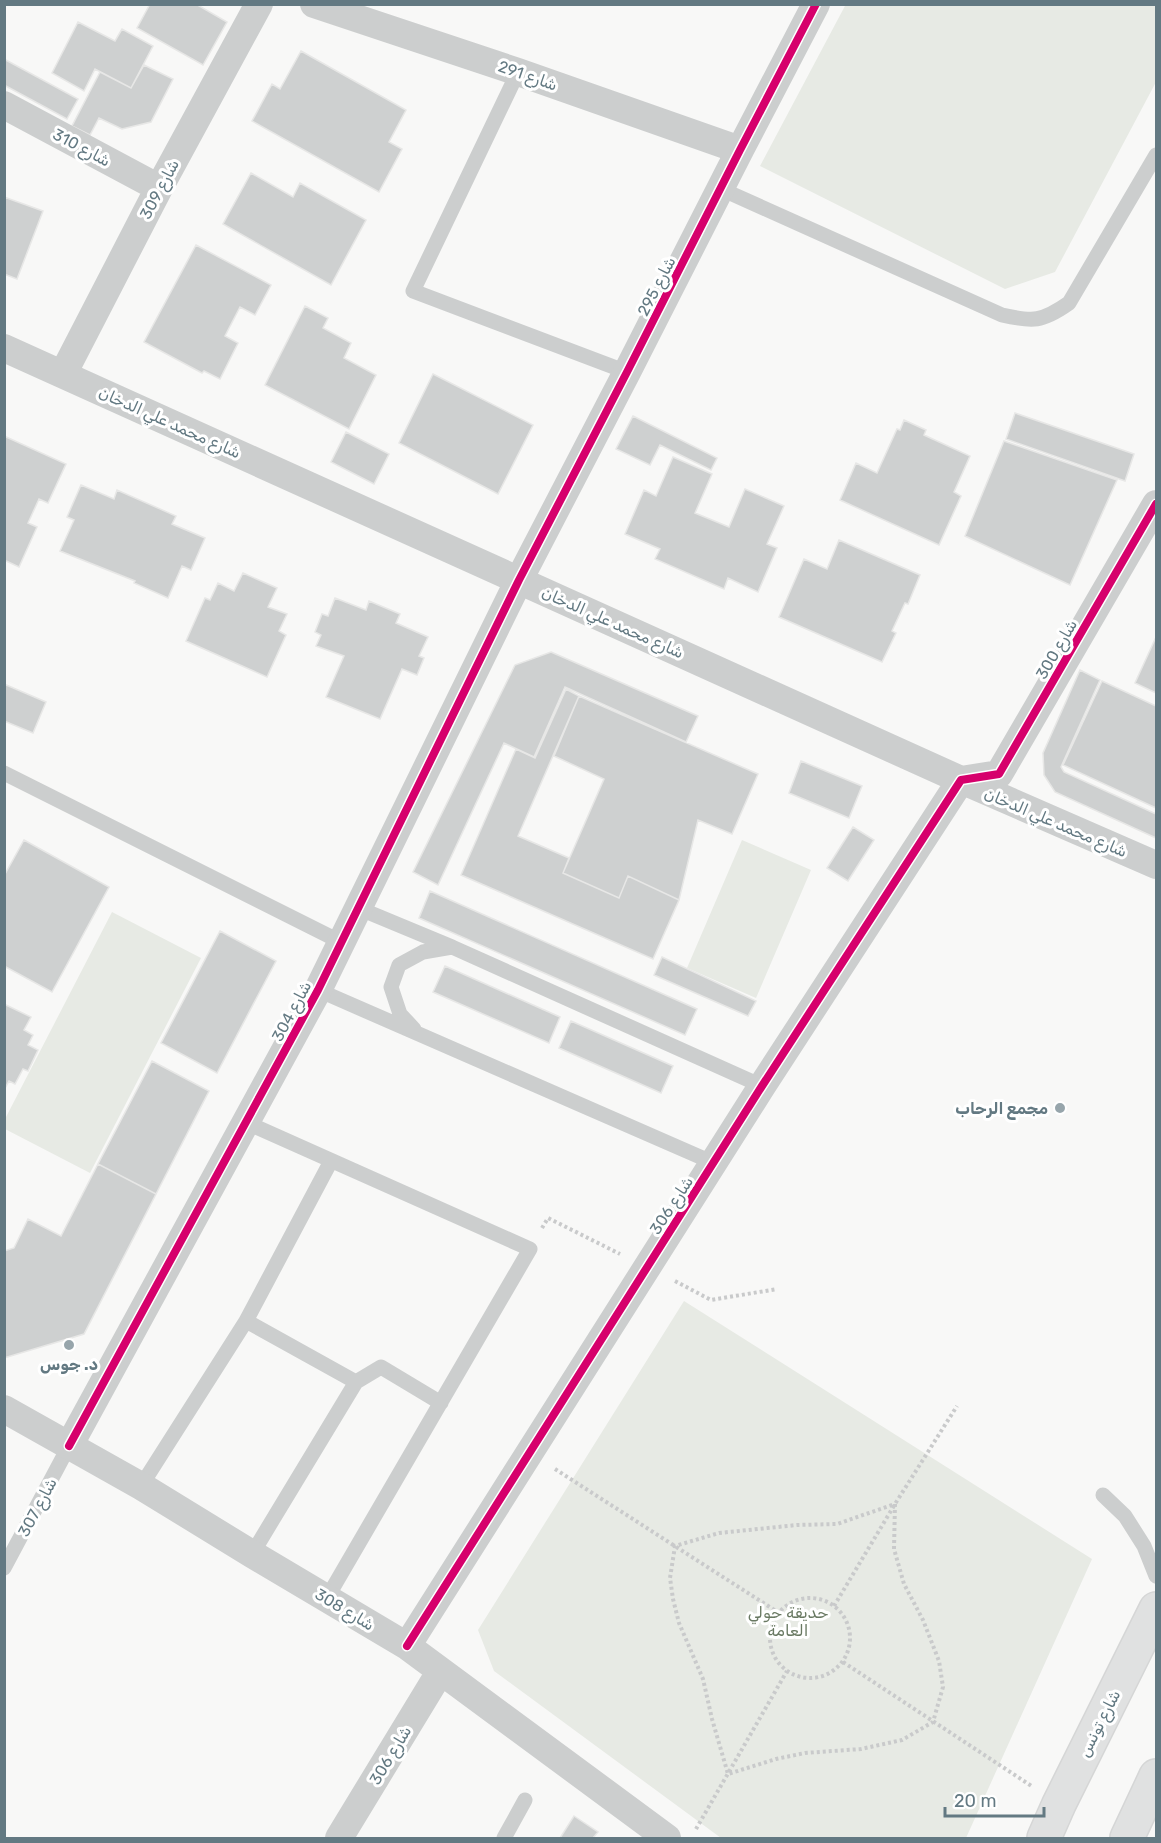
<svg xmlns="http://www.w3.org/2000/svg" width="1161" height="1843" font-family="Rubik,Cairo,sans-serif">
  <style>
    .green { fill: #e7eae4 }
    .building { fill: #ced0d0; stroke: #e7e7e6; stroke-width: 1.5 }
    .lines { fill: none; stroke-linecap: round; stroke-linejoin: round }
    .secondary-casing { stroke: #d5d6d6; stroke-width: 36 }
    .path { stroke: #c9cacb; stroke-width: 4; stroke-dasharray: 3 3; stroke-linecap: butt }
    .service { stroke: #cccece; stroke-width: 15 }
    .minor { stroke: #cccece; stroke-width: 28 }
    .secondary { stroke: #e0e1e1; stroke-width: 33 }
    .cycleway-casing { stroke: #fff; stroke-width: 11 }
    .cycleway { stroke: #d6006c; stroke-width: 8 }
    .poi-dot { fill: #97a5ab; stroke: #fff; stroke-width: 2 }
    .labels { text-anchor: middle; stroke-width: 6; stroke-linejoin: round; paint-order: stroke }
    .street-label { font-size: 16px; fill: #637982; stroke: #fff }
    .poi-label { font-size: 16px; font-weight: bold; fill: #637982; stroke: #fff; text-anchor: end }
    .park-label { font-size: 16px; fill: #697962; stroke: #fff }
  </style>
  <rect width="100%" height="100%" fill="#f8f8f7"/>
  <path class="green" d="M846,4L1156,5V82L1055,272L1005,289L760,166Z
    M742,840L811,870L756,998L687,968Z
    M112,912L201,958L90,1173L5,1129V1119Z
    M684,1301L1092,1559L966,1838H721L494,1671L478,1630Z"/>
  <path class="building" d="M150,4H196L227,22L203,65L137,28Z
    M78,22L115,41L122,29L153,46L131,88L95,69L84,91L52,73Z
    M301,51L406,110L389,142L402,149L379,192L252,121L272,84L280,89Z
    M4,59L78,99L67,119L4,85Z
    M144,65L173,79L151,122L122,129L99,118L90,135L72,126L100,72L131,88Z
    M251,173L293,197L300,183L366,220L331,285L223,224Z
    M4,197L43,211L17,279L4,274Z
    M196,245L271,285L255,315L240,307L225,336L238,343L220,379L204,371L202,373L144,342Z
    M305,306L328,318L323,328L351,343L344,358L376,375L349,429L265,385Z
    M433,374L533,425L498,494L399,443Z
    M1015,413L1134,454L1125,481L1006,439Z
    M633,416L717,458L711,470L660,445L650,465L616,449Z
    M904,420L926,430L924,435L970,456L954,492L961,496L939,545L840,500L856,463L877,473L897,429L900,430Z
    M346,432L389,454L374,484L331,462Z
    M4,436L66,464L48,503L39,499L28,523L37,527L19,567L4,560Z
    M1004,441L1117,480L1070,585L965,536Z
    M673,457L712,474L695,513L729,527L745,489L784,506L767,544L777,548L758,592L728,578L724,589L655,559L660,549L625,534L644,490L656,496Z
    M81,485L114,499L117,490L176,516L172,524L205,538L191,570L182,566L168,598L134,583L135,581L60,551L74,520L67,517Z
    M839,540L920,575L908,604L905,603L892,631L896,633L882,662L779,617L804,559L827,569Z
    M243,573L277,588L268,607L287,614L279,631L286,635L267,677L186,641L205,598L210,600L218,583L234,591Z
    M335,598L366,610L369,601L400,614L396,623L428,637L419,656L424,658L417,675L402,669L380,719L326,697L344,656L316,646L321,635L315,632L322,614L328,616Z
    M1156,637V693L1135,683Z
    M551,652L698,716L686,742L565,687L534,757L504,743L438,885L413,872L515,665Z
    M1080,670L1100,680L1061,767L1064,772L1156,814V838L1055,792L1044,775L1043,753Z
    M1102,681L1156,706V808L1063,765Z
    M4,684L46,702L33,733L4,721Z
    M566,689L579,696L518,836L569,858L563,873L619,898L628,876L679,900L653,959L461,875L516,749L535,758Z
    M579,696L758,774L732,834L698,820L679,900L628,876L619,898L563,873L604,779L554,756Z
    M801,761L862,786L849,818L789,793Z
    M853,827L874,840L848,881L827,868Z
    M24,840L109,887L52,992L4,966V876Z
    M430,891L697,1009L685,1035L419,918Z
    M220,931L276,961L217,1073L161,1043Z
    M662,957L756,1001L748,1016L654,975Z
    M445,966L560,1017L549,1043L433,992Z
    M4,1004L31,1017L24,1030L33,1035L28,1045L38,1050L28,1071L23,1069L15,1084L9,1081L4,1090Z
    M571,1021L673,1066L661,1093L559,1048Z
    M152,1061L209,1091L156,1194L98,1164Z
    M98,1164L156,1194L84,1334L4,1358V1251L14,1248L28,1219L61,1236Z
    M574,1816L598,1832L593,1838H560Z"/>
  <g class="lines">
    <g class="secondary-casing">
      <path id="secondary" d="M1044,1838L1059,1804L1156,1609
        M1127,1838L1156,1776"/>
    </g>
    <path class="path" d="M542,1228L548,1218L620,1254
      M675,1281L711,1300L777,1289
      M555,1469L779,1613
      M895,1504L894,1549L904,1584L923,1620L939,1661L943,1687L933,1722L902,1740L861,1749L805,1753L776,1759L728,1774L712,1719L703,1679L679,1623L673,1599L670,1578L675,1546L719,1533L797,1525L837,1524Z
      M770 1638a40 40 0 1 1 80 0a40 40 0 1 1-80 0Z
      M834,1606L895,1504L957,1406
      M843,1662L1033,1787
      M696,1829L787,1671"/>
    <path class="service" d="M518,72L413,291L627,372
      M721,189L1002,315C1033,322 1042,322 1069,303L1156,155
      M4,773L341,942
      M358,908L452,947L762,1086
      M318,990L714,1163
      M414,1029L400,1014L391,987L399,965L423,952L452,947
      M245,1122L530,1249L327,1598
      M246,1321L356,1382
      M141,1486L246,1321L331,1161
      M1103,1495L1125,1516L1144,1546L1156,1576
      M252,1554L356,1382L381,1367L441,1403
      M4,1568L69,1446
      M504,1838L525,1800"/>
    <path class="minor" d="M314,4L518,72L740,150
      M4,105L159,188
      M4,348L961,780L1156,865
      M63,374L159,188L259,4
      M4,1409L141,1486L252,1554L407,1646L667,1838
      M69,1446L318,990L519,580L627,372L740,150L816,4
      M407,1646L762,1086L961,780L999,774L1156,504
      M339,1838L440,1672"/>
    <use href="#secondary" class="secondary"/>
    <g class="cycleway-casing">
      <path id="cycleway" d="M69,1446L318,990L519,580L627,372L740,150L816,4
        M407,1646L762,1086L961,780L999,774L1156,504"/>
    </g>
    <use href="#cycleway" class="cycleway"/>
  </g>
  <g class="poi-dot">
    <circle cx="1060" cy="1108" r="6"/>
    <circle cx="69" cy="1345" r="6"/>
  </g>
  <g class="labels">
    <g class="street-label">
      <text transform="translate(528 75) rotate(19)" y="6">شارع 291</text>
      <text transform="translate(82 147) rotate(28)" y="6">شارع 310</text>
      <text transform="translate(159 189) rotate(-62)" y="6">شارع 309</text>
      <text transform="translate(656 286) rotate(-63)" y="6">شارع 295</text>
      <text transform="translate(170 422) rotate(24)" y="6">شارع محمد علي الدخان</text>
      <text transform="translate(613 622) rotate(24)" y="6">شارع محمد علي الدخان</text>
      <text transform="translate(1056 649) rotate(-60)" y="6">شارع 300</text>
      <text transform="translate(1056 822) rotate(23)" y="6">شارع محمد علي الدخان</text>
      <text transform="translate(291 1011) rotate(-62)" y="6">شارع 304</text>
      <text transform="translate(671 1205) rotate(-57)" y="6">شارع 306</text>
      <text transform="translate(37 1507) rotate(-62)" y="6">شارع 307</text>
      <text transform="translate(345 1609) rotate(31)" y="6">شارع 308</text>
      <text transform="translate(1099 1723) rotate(-63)" y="6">شارع تونس</text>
      <text transform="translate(390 1755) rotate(-59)" y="6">شارع 306</text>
    </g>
    <g class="poi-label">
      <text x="1048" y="1114">مجمع الرحاب</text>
      <text x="69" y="1370" text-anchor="middle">د. جوس</text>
    </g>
    <g class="park-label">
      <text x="788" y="1618">حديقة حولي<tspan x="788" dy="18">العامة</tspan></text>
    </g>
  </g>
  <rect width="1161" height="1843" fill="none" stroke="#637982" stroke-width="12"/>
  <path d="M945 1807v9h99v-9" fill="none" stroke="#637982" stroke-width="3"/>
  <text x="954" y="1807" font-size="18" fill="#637982" stroke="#ffffff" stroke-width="4.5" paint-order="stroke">20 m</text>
</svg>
